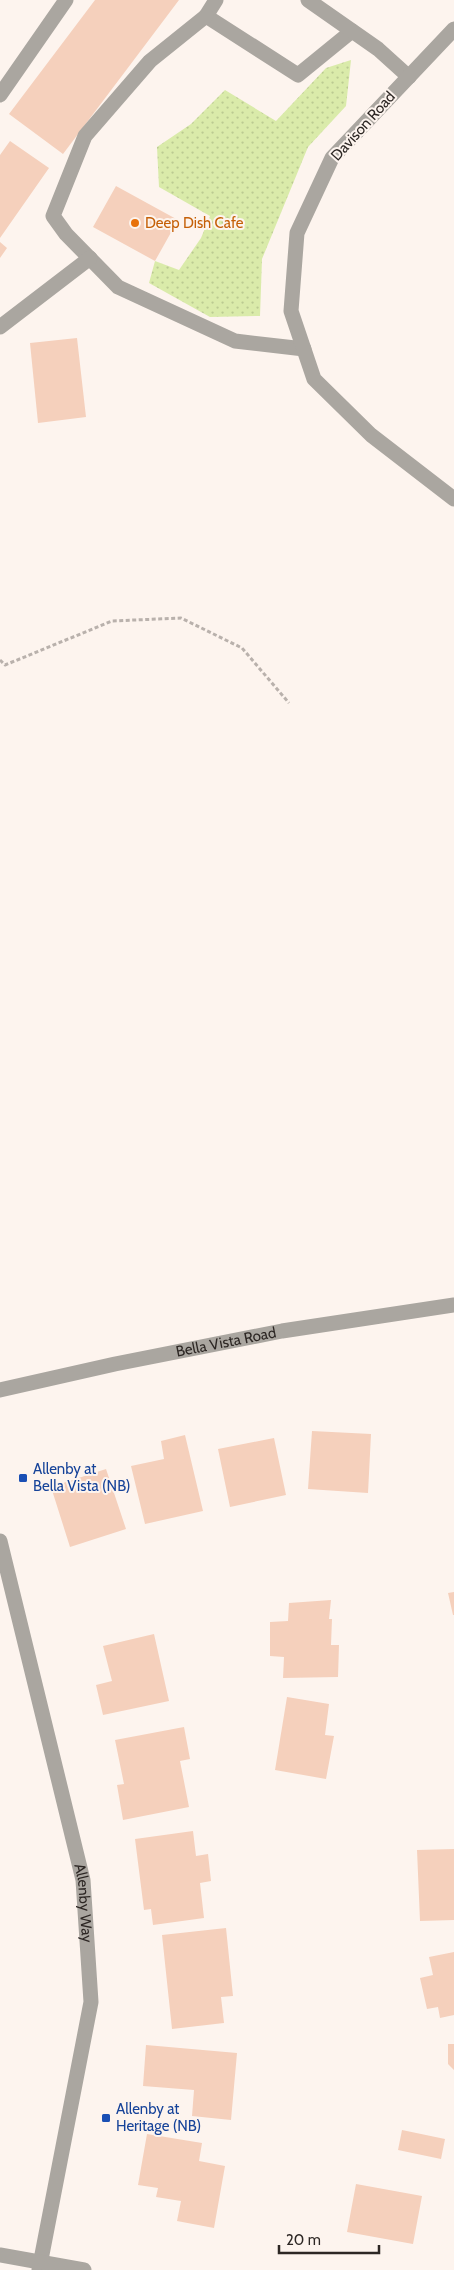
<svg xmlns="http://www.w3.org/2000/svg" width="454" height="2270" font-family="Cabin,sans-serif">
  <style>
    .grass { fill: url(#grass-dots) }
    .building { fill: #f5d0bc }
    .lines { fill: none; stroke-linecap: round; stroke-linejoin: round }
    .path { stroke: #b9b1ac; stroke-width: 3; stroke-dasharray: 4 2.5; stroke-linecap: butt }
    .minor { stroke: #aaa6a0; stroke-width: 15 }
    .food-dot { fill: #e8710a; stroke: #fdf4ee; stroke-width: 2 }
    .transit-dot { fill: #1a4fb4; stroke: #fdf4ee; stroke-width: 2 }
    .labels { text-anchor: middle; stroke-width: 4; stroke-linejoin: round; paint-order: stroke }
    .street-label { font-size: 15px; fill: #2d2724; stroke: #fdf4ee }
    .food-label { font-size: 15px; fill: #c56008; stroke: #fdf4ee; text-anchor: start }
    .transit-label { font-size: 15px; fill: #164399; stroke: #fdf4ee; text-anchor: start }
  </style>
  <defs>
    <pattern id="grass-dots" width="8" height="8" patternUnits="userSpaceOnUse" patternTransform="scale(1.25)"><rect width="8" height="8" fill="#daebaa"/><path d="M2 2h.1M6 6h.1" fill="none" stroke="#bbca92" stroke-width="1.8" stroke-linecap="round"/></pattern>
  </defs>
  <rect width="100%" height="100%" fill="#fdf4ee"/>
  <path class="grass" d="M351,60L346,106L308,147L262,259L260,316L210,317L149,283L155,261L179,270L201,238L210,216L159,187L157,147L191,124L225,90L276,121L326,68Z"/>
  <path class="building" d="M95,0H179L63,154L9,114Z
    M10,141L49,168L0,238V155Z
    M116,186L178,220L155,261L93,227Z
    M0,242L7,248L0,258Z
    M77,338L86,417L38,423L30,343Z
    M312,1431L371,1434L368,1493L308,1489Z
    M185,1435L203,1511L145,1524L131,1466L164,1459L161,1441Z
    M274,1438L286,1495L230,1507L218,1449Z
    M106,1469L126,1529L70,1547L51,1487Z
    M454,1592V1615H453L448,1593Z
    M331,1600L329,1619H332L331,1645H339L338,1677L283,1678L284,1657L270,1656V1622L288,1621L289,1603Z
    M154,1634L169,1701L103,1715L96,1685L112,1681L103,1646Z
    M287,1697L329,1704L325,1735L334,1736L326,1779L275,1770Z
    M184,1727L190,1759L180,1761L189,1807L123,1820L117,1785L124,1784L115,1740Z
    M193,1831L196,1856L208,1854L211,1881L200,1883L204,1918L153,1925L151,1909L144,1910L135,1839Z
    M454,1849V1920L420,1921L417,1850Z
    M226,1928L233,1996L221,1997L224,2023L172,2029L162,1935Z
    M454,1952V2015L440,2018L438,2007L427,2009L420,1978L433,1975L429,1957Z
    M448,2044H454V2070L448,2064Z
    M146,2045L237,2053L231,2120L192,2116L194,2090L143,2086Z
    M402,2130L445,2139L441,2159L398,2150Z
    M147,2134L202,2143L199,2161L225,2166L214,2228L177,2221L181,2201L156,2197L158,2188L138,2185Z
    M356,2184L422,2196L413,2244L347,2232Z"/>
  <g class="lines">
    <path class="path" d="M0,660L5,665L112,621L181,618L242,648L289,703"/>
    <g class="minor">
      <path d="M216,0L206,16L298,75L352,31"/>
      <path d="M308,0L378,49L409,77"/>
      <path d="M206,16L150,61L85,136L53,216L66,234L118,287L235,341L304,349"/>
      <path d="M454,29L332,158L297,233L291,311L314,379L371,435L454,499"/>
      <path d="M0,95L66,0"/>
      <path d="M0,327L90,258"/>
      <path id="s1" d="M0,1390L115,1364L282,1331L454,1305"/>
      <path id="s2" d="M0,1541L83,1880L91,2002L39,2270"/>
      <path d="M0,2255L84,2270"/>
    </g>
  </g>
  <circle class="food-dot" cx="135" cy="223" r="5"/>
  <g class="transit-dot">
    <rect x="18" y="1473" width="10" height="10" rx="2.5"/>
    <rect x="101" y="2113" width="10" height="10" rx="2.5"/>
  </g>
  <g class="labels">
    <g class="street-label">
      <text transform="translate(363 126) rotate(-48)" y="5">Davison Road</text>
      <text dy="5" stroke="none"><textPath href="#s1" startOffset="231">Bella Vista Road</textPath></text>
      <text dy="5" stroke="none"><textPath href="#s2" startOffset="372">Allenby Way</textPath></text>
    </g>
    <g class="food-label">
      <text x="145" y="228">Deep Dish Cafe</text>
    </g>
    <g class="transit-label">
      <text x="33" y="1474">Allenby at<tspan x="33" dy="17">Bella Vista (NB)</tspan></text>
      <text x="116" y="2114">Allenby at<tspan x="116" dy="17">Heritage (NB)</tspan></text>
    </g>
  </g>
  <path d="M279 2245v8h100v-8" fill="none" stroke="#2d2724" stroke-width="2.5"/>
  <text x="286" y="2245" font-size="15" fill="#2d2724" stroke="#fdf4ee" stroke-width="4" paint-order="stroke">20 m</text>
</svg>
